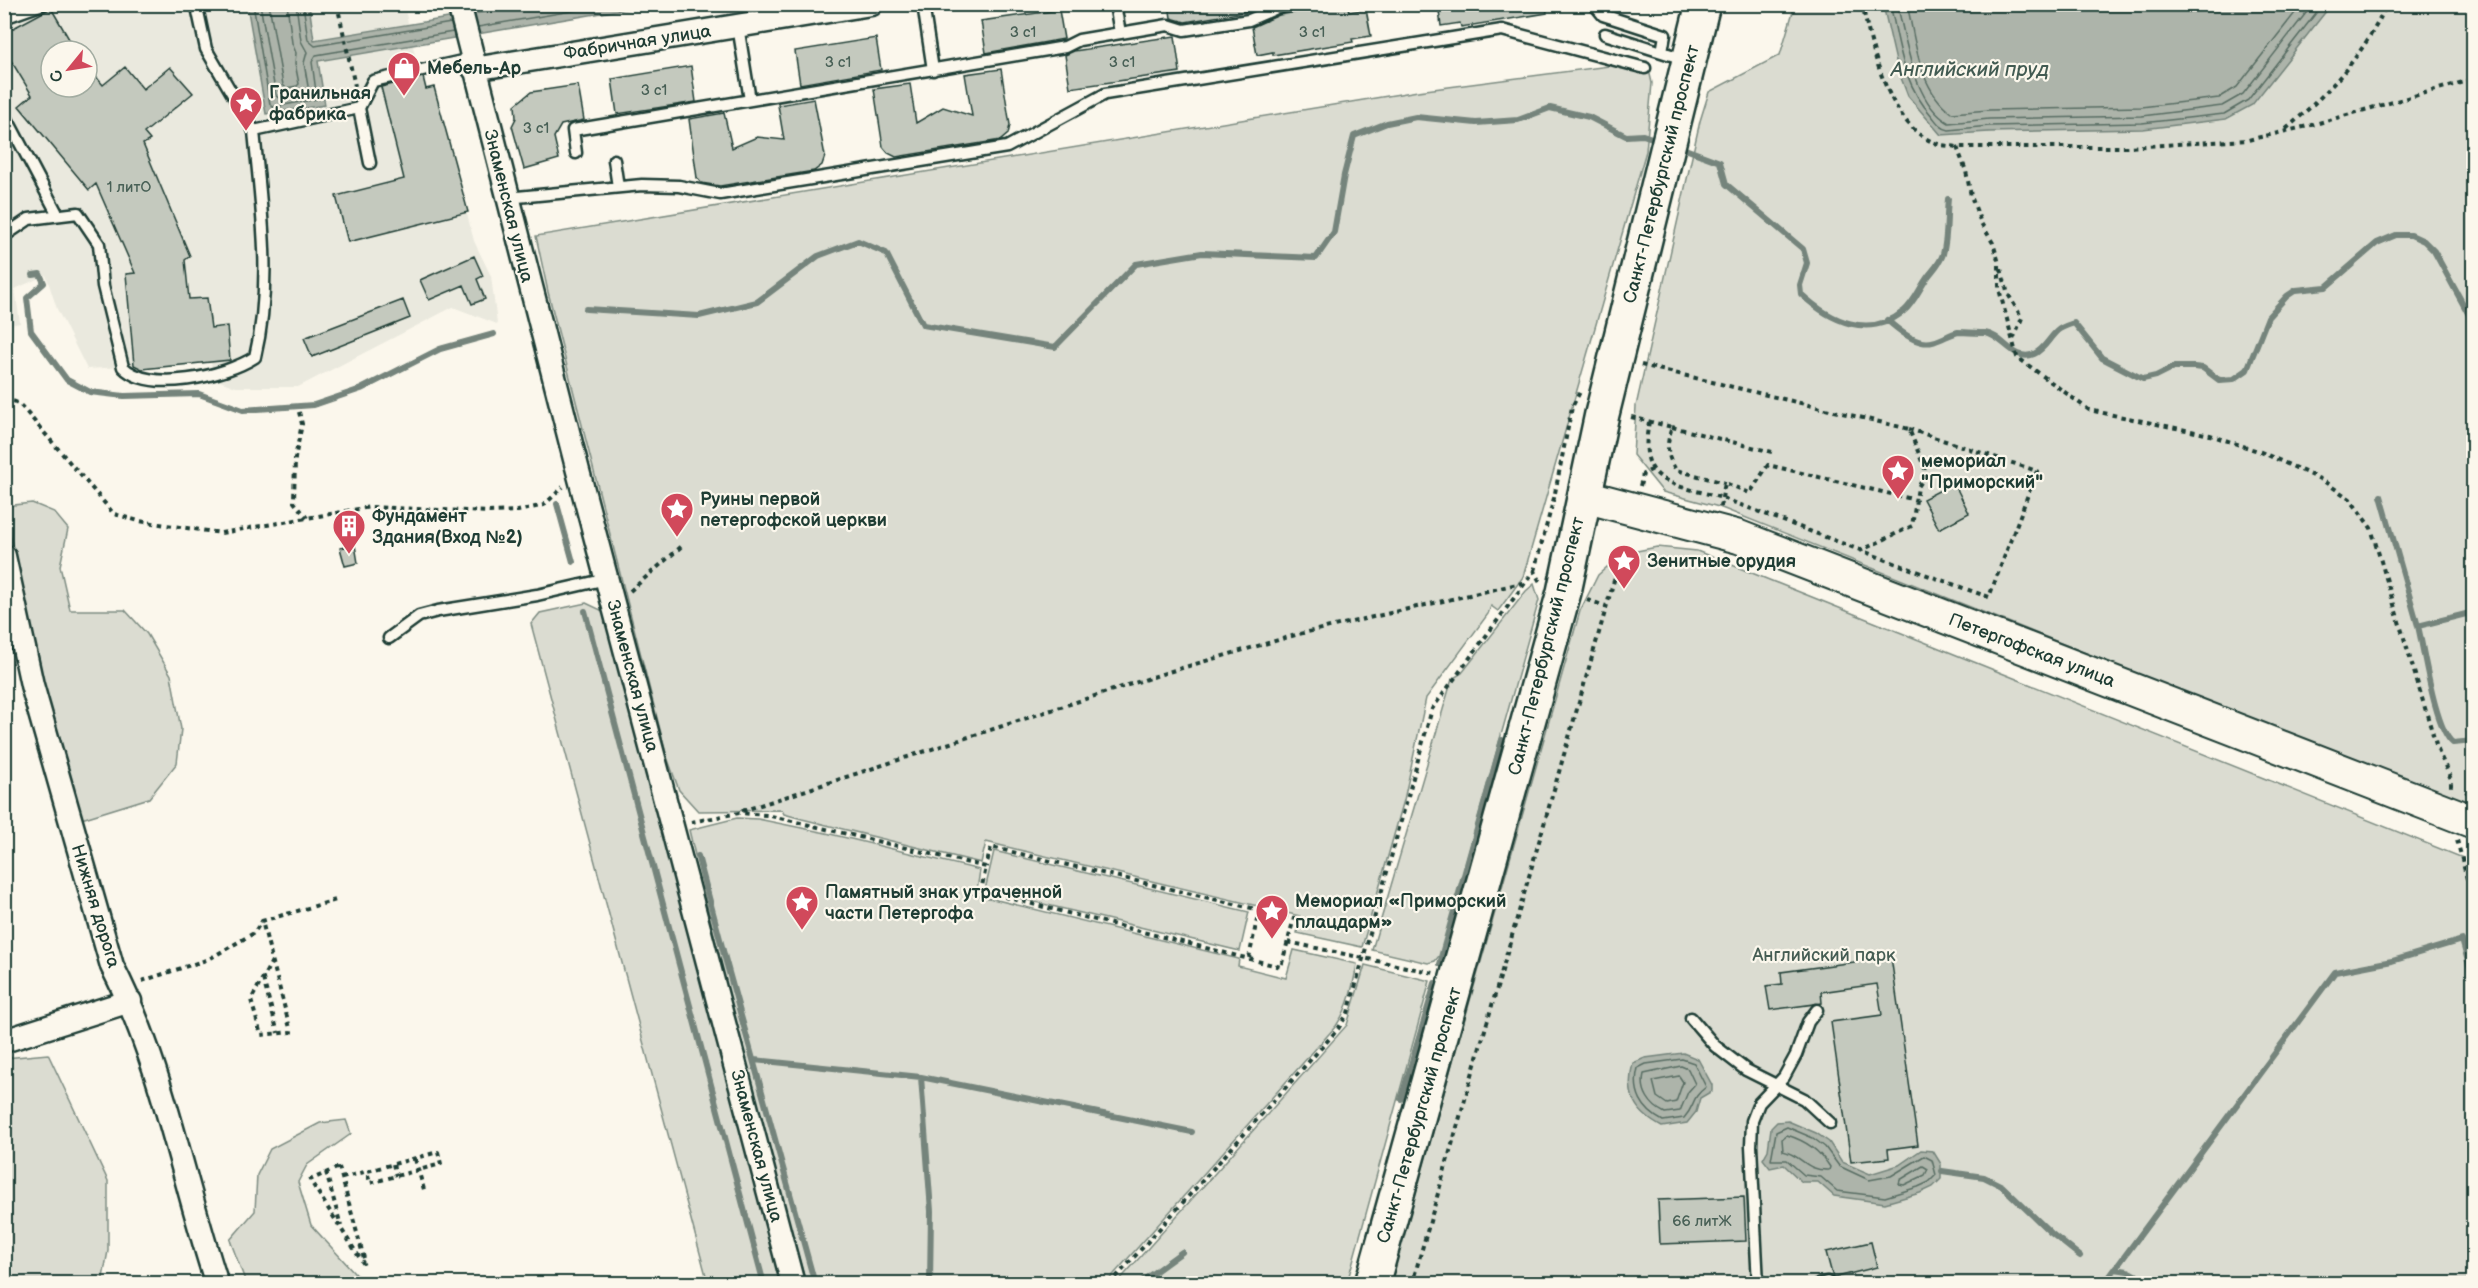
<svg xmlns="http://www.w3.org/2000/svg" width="2478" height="1288" font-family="'Balsamiq Sans',sans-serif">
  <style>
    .built { fill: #eae9de; fill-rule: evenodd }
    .green { fill: #dbdcd1; stroke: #7d8c82; stroke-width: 1.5 }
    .water { fill: #adb4aa; stroke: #74847b; stroke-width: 1.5 }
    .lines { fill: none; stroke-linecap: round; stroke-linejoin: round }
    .shore { stroke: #586d63; stroke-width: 1.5 }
    .stream { stroke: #74847b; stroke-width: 6 }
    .building { fill: #c4c9be; stroke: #1f3d34; stroke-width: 1.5 }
    .lane-casing { stroke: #1f3d34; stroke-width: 15 }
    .street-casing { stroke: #1f3d34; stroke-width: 27 }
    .secondary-casing { stroke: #1f3d34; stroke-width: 36 }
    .primary-casing { stroke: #1f3d34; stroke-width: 38 }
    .path { stroke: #1f3d34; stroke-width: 4; stroke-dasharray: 4.5 4.5; stroke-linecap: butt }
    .lane { stroke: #fbf7ec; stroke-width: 10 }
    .street { stroke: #fbf7ec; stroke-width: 22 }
    .secondary { stroke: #fbf7ec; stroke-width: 32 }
    .primary { stroke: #fbf7ec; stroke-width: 33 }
    .labels { text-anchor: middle; stroke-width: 4.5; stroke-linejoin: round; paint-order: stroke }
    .number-label { font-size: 15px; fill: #486056 }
    .street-label { font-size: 18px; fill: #1f3d34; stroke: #fbf7ec }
    .poi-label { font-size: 18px; font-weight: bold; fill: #1f3d34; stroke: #fbf7ec; text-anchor: start }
    .park-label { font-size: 18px; fill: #455d53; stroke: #fbf7ec }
    .water-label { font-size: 20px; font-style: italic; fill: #425b52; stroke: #fbf7ec }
  </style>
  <rect width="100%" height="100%" fill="#fbf7ec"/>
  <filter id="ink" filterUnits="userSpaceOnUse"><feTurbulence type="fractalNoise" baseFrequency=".0167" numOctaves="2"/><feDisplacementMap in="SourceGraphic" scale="12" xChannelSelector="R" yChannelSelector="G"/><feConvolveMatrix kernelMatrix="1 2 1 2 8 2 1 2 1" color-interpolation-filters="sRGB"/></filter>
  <g filter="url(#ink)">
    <path class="built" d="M4,5H404L418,69L426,89L434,87L474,241L491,276L497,324L453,307L298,387H236L214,379L211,362L134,370L123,367L87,369L57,309L46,275L15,289L20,323L5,326ZM51,51H87V87H51Z"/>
    <path class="green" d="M1795,5H2473V807L1719,507L1663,492L1633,455L1636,406L1700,121L1709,92L1780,55Z
      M1647,61L1652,83L1646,151L1523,577L1498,611L1491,606L1488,614L1426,698L1404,800L1362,947L1297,933L1300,916L986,842L981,863L802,819L784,814L782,810L698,811L679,790L667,757L548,292L536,236L1418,91Z
      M32,503L54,512L68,529L60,566L70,610H125L147,634L171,675L181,729L177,763L149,798L75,821L30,644L5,506Z
      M1657,547L1697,551L2473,862V1283L1390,1284L1580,611L1598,575L1622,554Z
      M1534,584L1539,600L1439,956L1435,961L1428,963L1372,950L1452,679L1462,673L1526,591Z
      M586,603L601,610L609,622L784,1283H708L531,624L540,613Z
      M737,818L758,819L826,833L980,870L977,890L964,892L1239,959L1238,966L1286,978L1294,950L1357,964C1353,986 1349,1007 1336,1026L1106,1283H806L749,1080L689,830Z
      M994,851L1249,912L1240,951L985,890Z
      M1365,965L1430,981L1347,1283H1117L1347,1025Z
      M48,1054L108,1181V1251L102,1283H5V1058Z
      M346,1120L351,1134L307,1165L298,1182L311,1225L364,1283H246L230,1240L255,1211L257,1175L270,1149L320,1123Z"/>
    <path class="water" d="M247,5H309L314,40L527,5H649L318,61L325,105L266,114Z
      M1883,5V4L2331,5L2252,105L2226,119L2143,129L1989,132L1941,135L1908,96L1898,70Z
      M1683,1053L1698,1059L1712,1085V1091L1700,1098L1696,1112L1687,1123L1662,1127C1634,1112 1625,1094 1633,1063L1645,1058Z
      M1788,1121L1816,1133L1829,1142L1842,1162L1870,1174L1899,1165L1921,1150L1933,1151L1941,1164V1179L1933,1187L1920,1193L1885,1203L1834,1196L1818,1182H1802L1784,1165L1770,1168L1763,1159L1768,1150L1771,1128L1777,1122Z"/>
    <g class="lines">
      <path class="shore" d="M253,4L270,104L273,107L317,99L312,62L316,55L453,32
        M260,4L276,96L279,98L307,94L309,92L304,63L307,52L301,41L296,4
        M269,4L283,85L286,88L297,86L299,84L295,63L296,53L292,43L287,4
        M303,4L308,40L315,46L451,23
        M1890,4C1900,46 1902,83 1932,116C1937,122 1941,129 1949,130L1989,126L2142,123L2224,114L2248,100L2323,4
        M1897,4C1907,41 1913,103 1949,123L1989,119L2142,116L2222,106L2243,94L2313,4
        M1907,4C1916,42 1918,89 1952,113L1989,110L2141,107L2219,98L2237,87L2302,4
        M478,27L613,4
        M1682,1059L1694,1063L1706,1087C1690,1099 1696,1105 1684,1118L1663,1121C1642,1110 1632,1092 1638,1068L1646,1064Z
        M1681,1066L1688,1069L1695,1084L1688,1092L1680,1111L1665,1113C1650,1106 1640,1091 1644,1074Z
        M1679,1076L1683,1082L1676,1102L1667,1104L1657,1097L1653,1081Z
        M1787,1127L1813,1138L1825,1147L1839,1166L1869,1180L1891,1176L1924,1156L1932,1160L1936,1175L1929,1182L1918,1187L1885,1197L1837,1191L1821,1177L1804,1175L1787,1160H1771L1776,1132Z
        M1787,1135C1806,1141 1819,1150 1830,1167L1829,1170C1805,1171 1803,1156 1783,1151L1782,1139Z
        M1923,1166L1928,1169L1925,1175L1904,1185L1899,1184L1900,1180Z"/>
      <path class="stream" d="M1677,146L1720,162L1726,184L1803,249L1807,263L1800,285L1801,294C1830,321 1869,340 1904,311C1913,304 1919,290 1925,281C1931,271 1939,266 1943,254C1948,236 1946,218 1948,199
        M33,275L40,274L44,283L27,298L31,331L67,380L90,392L124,396L199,394L243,410L314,405L361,389L440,349L494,334
        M586,309L699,316L757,302L818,256L858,241L886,253L923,325L1055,347L1136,264L1202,253L1316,258L1334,232L1344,175L1354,136L1387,123L1416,117L1476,123L1518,120L1550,108L1589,117L1626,136L1643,135L1658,140
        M1887,320C1896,328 1910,340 1922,342C1935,345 1946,335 1958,332C1960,332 1982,333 1985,333C2003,335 2014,363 2034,354C2045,349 2049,338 2057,331C2061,327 2068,325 2074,323L2102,358L2143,379L2156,376L2174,367H2194L2203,368L2219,380L2234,379L2247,370L2268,317L2287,296L2296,290L2326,287L2377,243L2396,235H2411L2424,241L2434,251L2474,324
        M2381,496L2418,626
        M557,504L573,562
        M585,611L764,1284
        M2474,612L2418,626C2424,650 2435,730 2453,743L2474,741
        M698,856L725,958L815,1284
        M1440,964L1502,740
        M754,1060L921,1077L931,1211L930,1284
        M921,1077L1192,1132
        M1401,1099L1435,983
        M1942,1171L1984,1177L2002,1186L2051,1233L2080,1256
        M2115,1269L2128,1271L2153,1284
        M815,1282L838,1284
        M1138,1284L1182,1252
        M2104,1284L2335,972L2392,961L2462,940L2474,983"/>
    </g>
    <path class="building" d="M1169,4H1249L1250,11L1185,22L1171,18Z
      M1347,4L1349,12L1366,9L1371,36L1352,39L1353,42L1273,55V52L1257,55L1252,27L1279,15Z
      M1438,4H1546L1547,13L1461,27L1460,23L1441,26Z
      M51,8L76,51H51V87H87V66L103,85L125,67L143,89L170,67L193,93L144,133L150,140L143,144L190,256L185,260L189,299L207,298L211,328L227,326L230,360L142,369L134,365L126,274L135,273L96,184L89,190L19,106L32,95L4,49V33Z
      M1059,10L1064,39L986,53L981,21Z
      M1175,36L1180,72L1070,88L1065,55L1074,51Z
      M876,38L881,70L800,84L795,51Z
      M691,66L696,102L617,114L612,79Z
      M1001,69L1010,125L1008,134L1001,140L896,157L888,153L883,147L874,89L910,84L916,123L943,107L972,116L965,74Z
      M423,77L426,89L434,87L468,212L348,242L336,196L404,179L381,87Z
      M578,85L584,120L561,125L554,137L559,159L524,169L512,126L516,118L515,105L531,92Z
      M814,99L825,156L822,165L814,171L720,186L701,183L697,178L689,119L724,113L732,148L757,137L784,140L778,105Z
      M474,256L483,276L477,279L485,299L472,304L464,285L429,300L420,280Z
      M403,300L410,318L312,357L304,338Z
      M1954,483L1969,513L1939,529L1923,499Z
      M355,545L358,563L345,566L340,548Z
      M1891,957L1918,1145L1888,1149L1889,1158L1851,1162L1831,1022L1882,1015L1877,984L1821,992L1822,1003L1770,1010L1766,986L1782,984L1781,972Z
      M1744,1197L1746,1241L1660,1244L1658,1200Z
      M1871,1242L1877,1267L1833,1278L1826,1252Z"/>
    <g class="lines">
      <g class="lane-casing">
        <path id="lane" d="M203,4L197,7L206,49L254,131
          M923,4L933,70
          M1115,4L1120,33
          M1594,4L1603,15L1665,35L1662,52
          M4,18L43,4
          M738,26L750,100
          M1605,34L1687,60
          M359,108L373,81L471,59
          M4,113L58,215
          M576,153L573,130L1065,47L1079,40L1168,25L1184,30L1249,20L1277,8L1296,4
          M614,160L618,187
          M507,198L642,185L679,186L720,194L1007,147L1105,94L1502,30L1645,68
          M4,236L29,219L78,213L99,244L103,286L123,367C149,394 226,376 255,357C273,283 261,206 254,131L359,108L370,163
          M389,638L419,616L438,611L537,595L607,579
          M1691,1018L1715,1046L1746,1070L1804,1099L1830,1123
          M1758,1284L1751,1146L1752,1121L1759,1103L1784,1077L1796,1055L1808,1022L1817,1010
          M1820,1284L1827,1282"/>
      </g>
      <g class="street-casing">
        <path id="street" d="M459,4L578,471L793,1284
          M474,69L871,4
          M4,556L32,685L112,966C163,1065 182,1178 217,1284
          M4,1041L130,1001"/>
      </g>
      <g class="secondary-casing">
        <path id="secondary" d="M1584,496L1739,537L2474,822"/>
      </g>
      <g class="primary-casing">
        <path id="primary" d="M1372,1284L1564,592L1602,414L1703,4"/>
      </g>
      <path class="path" d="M337,4L355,86
        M1862,4C1872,49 1889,128 1938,144C1944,146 1951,146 1957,147H2127L2248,140L2308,126L2474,79
        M2286,129C2328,93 2364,55 2387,4
        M1957,147L1966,171L1971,196L1981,223L1993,243L1999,263V289L2017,357L2089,410L2210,435L2261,452L2322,480L2350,499L2371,528L2437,748L2451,779V788
        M2001,269L2008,294L2022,318L2012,342
        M1641,365L1909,429L1925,469L1924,478L1918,487L1912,526L1860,551
        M4,402C12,399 18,402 23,408L114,514L139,521L221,533L370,507L489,512L518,511L544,505L563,487
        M299,412L302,424L295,458L294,502L307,518
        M1631,417L1672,427C1666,445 1666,454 1676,470L1725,483
        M1649,422C1646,438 1643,461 1657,474C1673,489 1704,491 1725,499C1813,532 1900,566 1989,597L2037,471L1909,429
        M1672,427L1772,452
        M1640,486L1643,474L1653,469
        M1720,507L1725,483L1750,493L1768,465L1916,500
        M345,512L351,535L349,546
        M1534,571L1554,498L1572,407L1581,390
        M630,591L682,546
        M1587,600L1606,606
        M2466,794L2474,783
        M742,811L1168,672L1299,634L1526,582
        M691,822L739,813L767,815L986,867L981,891L1281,967L1294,918L991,847L986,867
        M2457,840L2474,906
        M1288,942L1434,973
        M1249,958L1259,910
        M272,961L251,1000L261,1035L291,1032L262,921L336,900
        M263,979L278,1033
        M142,981L209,959L254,933L261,922
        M415,1159L425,1193
        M393,1164L396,1176
        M339,1167L342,1178L365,1262L363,1263L310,1180Z
        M326,1172L341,1226
        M342,1178L438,1152L441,1164L370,1183L367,1171
        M1110,1284L1338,1029L1348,1013L1432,709L1534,571L1540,582
        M1412,1284L1623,549"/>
      <use href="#lane" class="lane"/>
      <use href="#street" class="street"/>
      <use href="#secondary" class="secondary"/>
      <use href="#primary" class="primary"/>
    </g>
  </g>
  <defs>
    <g id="shop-pin" transform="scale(1.725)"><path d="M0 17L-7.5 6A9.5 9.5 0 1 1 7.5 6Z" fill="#d1495b" stroke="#fbf7ec"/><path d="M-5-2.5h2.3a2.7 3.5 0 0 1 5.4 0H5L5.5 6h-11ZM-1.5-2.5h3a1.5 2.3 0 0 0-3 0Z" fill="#fff"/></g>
    <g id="sight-pin" transform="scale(1.725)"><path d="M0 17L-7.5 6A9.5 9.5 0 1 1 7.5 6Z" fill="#d1495b" stroke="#fbf7ec"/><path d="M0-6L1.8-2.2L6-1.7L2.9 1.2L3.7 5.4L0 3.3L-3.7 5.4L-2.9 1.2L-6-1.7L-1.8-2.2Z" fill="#fff"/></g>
    <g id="building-pin" transform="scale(1.725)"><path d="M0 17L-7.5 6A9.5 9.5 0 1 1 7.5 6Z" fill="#d1495b" stroke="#fbf7ec"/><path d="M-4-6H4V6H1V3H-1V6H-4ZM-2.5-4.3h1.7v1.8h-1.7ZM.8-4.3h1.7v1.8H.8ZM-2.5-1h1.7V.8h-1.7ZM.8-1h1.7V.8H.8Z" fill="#fff"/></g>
  </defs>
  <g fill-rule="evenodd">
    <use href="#shop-pin" x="404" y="68"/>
    <use href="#sight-pin" x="246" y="103"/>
    <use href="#sight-pin" x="1898" y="471"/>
    <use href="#sight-pin" x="677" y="509"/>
    <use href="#building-pin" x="349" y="526"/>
    <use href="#sight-pin" x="1624" y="561"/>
    <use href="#sight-pin" x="802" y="902"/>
    <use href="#sight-pin" x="1272" y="911"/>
  </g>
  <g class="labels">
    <g class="number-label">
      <text x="1023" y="37">3 с1</text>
      <text x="1312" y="37">3 с1</text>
      <text x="838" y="67">3 с1</text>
      <text x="1122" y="67">3 с1</text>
      <text x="654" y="95">3 с1</text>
      <text x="536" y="133">3 с1</text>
      <text x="129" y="192">1 литО</text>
      <text x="1702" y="1226">66 литЖ</text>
    </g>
    <g class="street-label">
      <text transform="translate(637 42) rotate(-9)" y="6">Фабричная улица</text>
      <text transform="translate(1661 174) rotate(-76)" y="6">Санкт-Петербургский проспект</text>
      <text transform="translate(509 206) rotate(76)" y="6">Знаменская улица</text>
      <text transform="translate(1546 646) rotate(-76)" y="6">Санкт-Петербургский проспект</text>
      <text transform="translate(2032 650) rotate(21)" y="6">Петергофская улица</text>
      <text transform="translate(633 676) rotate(75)" y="6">Знаменская улица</text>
      <text transform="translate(96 906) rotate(73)" y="6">Нижняя дорога</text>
      <text transform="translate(1419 1115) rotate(-74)" y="6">Санкт-Петербургский проспект</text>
      <text transform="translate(757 1146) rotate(75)" y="6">Знаменская улица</text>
    </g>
    <g class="poi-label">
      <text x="427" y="74">Мебель-Ар</text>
      <text x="269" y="99">Гранильная<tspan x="269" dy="21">фабрика</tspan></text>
      <text x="1921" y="467">мемориал<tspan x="1921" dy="21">"Приморский"</tspan></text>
      <text x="700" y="505">Руины первой<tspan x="700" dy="21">петергофской церкви</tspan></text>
      <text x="372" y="522">Фундамент<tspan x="372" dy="21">Здания(Вход №2)</tspan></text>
      <text x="1647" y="567">Зенитные орудия</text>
      <text x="825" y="898">Памятный знак утраченной<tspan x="825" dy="21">части Петергофа</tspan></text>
      <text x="1295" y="907">Мемориал «Приморский<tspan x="1295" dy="21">плацдарм»</tspan></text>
    </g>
    <g class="park-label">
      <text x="1824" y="961">Английский парк</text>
    </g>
    <g class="water-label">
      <text x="1970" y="76">Английский пруд</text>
    </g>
  </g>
  <rect width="2478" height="1288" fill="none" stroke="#fbf7ec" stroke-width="24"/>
  <rect x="12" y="12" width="2454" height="1264" fill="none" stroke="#1f3d34" stroke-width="2" filter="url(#ink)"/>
  <g transform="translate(69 69) rotate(240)"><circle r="28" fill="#fbf7ec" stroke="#a3ada2" stroke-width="1.5"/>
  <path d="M0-4.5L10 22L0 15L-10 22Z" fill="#d1495b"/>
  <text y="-9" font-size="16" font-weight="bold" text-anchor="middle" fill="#1f3d34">С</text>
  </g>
</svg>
